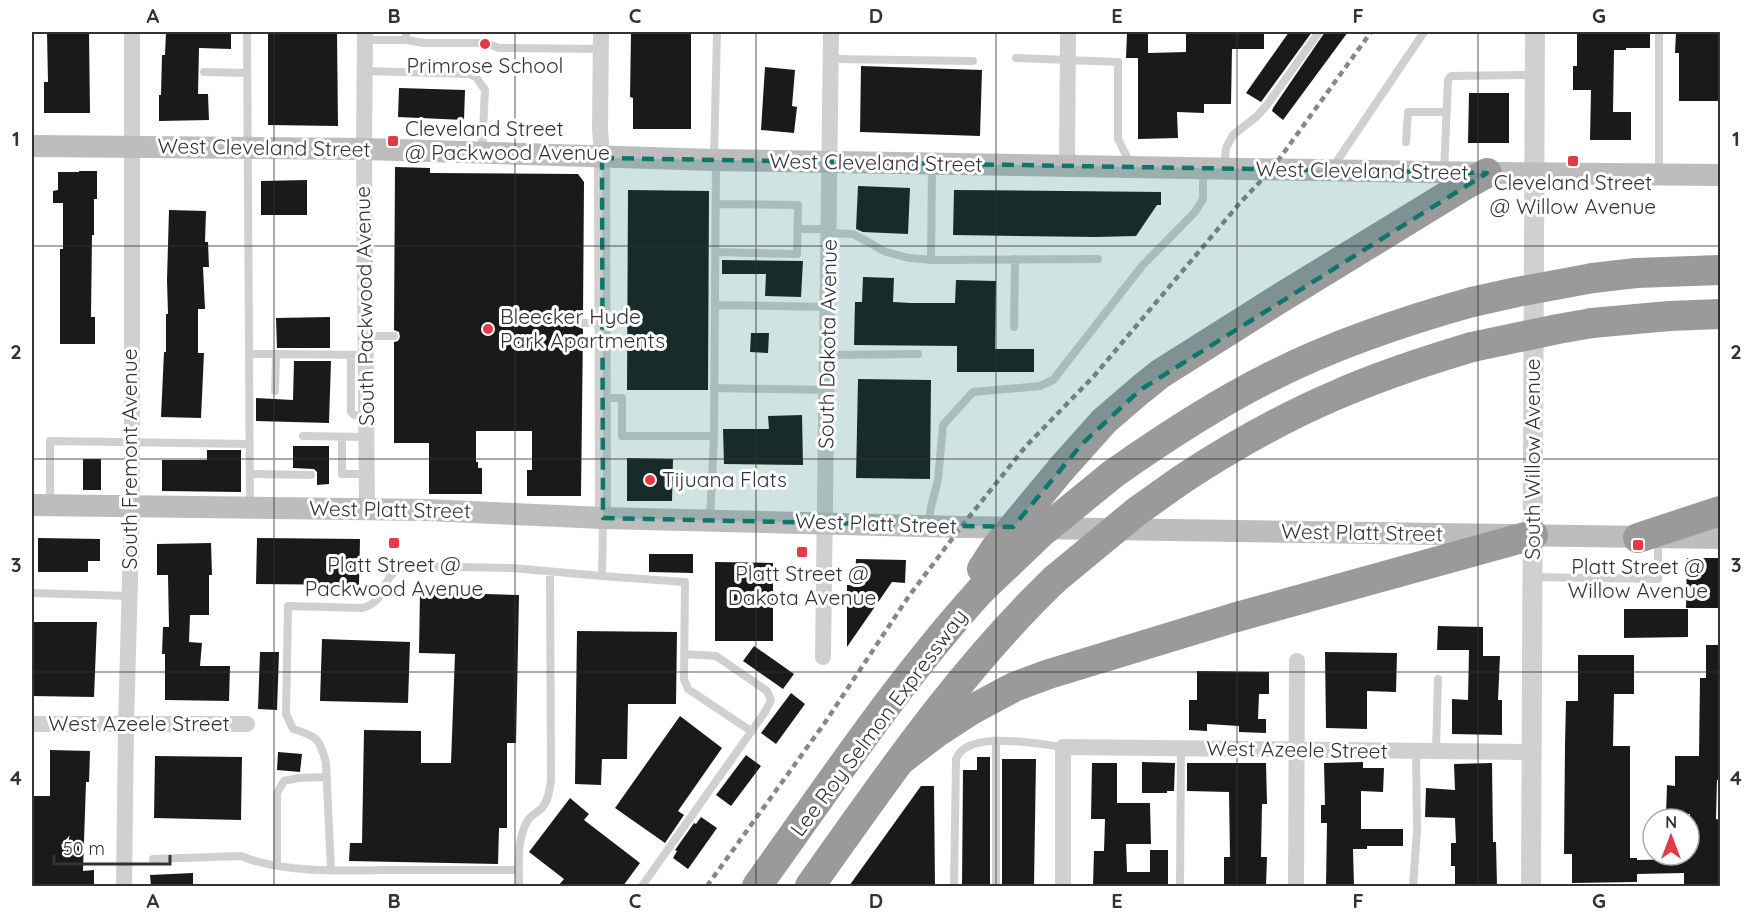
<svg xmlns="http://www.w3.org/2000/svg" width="1752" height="918" font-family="Quicksand,sans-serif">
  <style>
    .building { fill: #1a1a1a }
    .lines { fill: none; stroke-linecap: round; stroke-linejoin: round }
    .service { stroke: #d0d0d0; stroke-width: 8 }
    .minor { stroke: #d0d0d0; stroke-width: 16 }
    .tertiary { stroke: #d0d0d0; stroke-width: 20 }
    .secondary { stroke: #bdbdbd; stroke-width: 22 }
    .motorway { stroke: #9a9a9a; stroke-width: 30 }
    .rail { stroke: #888; stroke-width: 4.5; stroke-dasharray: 6 4.5; stroke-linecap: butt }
    .motorway-bridge { stroke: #9a9a9a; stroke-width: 30 }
    .marked { fill: #0f766e; fill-opacity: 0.2; stroke: #0f766e; stroke-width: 4.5; stroke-dasharray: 12 8; stroke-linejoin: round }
    .grid { fill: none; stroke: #333; stroke-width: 1.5; stroke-opacity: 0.55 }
    .poi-dot { fill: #e63946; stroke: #fff; stroke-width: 2 }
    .labels { text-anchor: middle; stroke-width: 6; stroke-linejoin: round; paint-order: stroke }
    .poi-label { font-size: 21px; fill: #333; stroke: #fff }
    .street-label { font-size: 21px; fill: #333; stroke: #fff }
    .neatline { fill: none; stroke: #333; stroke-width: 2 }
    .grid-label { font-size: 20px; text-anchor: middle; font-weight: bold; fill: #333 }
  </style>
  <rect width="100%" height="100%" fill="#fff"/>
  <path class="building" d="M47,32H89L90,113H44V82H48Z
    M166,32H231V49L199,48L198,94H208L209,120L159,121V95H161L162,55H165Z
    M268,32H337L338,126L268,125Z
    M1127,32H1148V53L1186,52V32L1264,34V49H1232L1231,104H1204V113L1177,112L1178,138L1138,139V58H1126Z
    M1289,32H1312L1261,102L1246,93Z
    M1325,32H1348L1283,120L1272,111L1273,108Z
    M1577,32H1650V48H1626V50H1614L1613,112H1631V140H1590L1591,90H1573V66H1577Z
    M1676,32H1720V101H1679V53H1675Z
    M691,33V129H633V98L630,97L631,34Z
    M861,66L982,70L980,136L860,132Z
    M765,67L795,70L792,106L797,107L794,133L761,130Z
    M399,88L465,90L464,120L398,117Z
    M1469,93H1509V143H1468Z
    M395,167L430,168V173L578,174L584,182L583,317L579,318L577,322L578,327L583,329L581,496H527V470H532V431H476V462H478V468H482V494H429V443H394V342L398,341L400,337L399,332L394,330Z
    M79,171H97V199H94V235H92L91,317H95V344H60V249H63V203H53V191L58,190V172H79Z
    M307,180V215H261V181Z
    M858,186L910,188L908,234L863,232L856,229Z
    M628,190L709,191L708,390H627Z
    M954,190L1161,192V205H1157L1136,236L1096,237L953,235Z
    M169,210L206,211L205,242H208L209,267H203L205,309H198V353H204L201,418L161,417L164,352H166V314H168L167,280Z
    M722,260L803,261L801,297L765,296L766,274H722Z
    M863,277L894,278L893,302L911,303H955L956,280L996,281L995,349H1034V372H957V346L854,345L855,302H862Z
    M330,317V348H277L276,318Z
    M751,333H769L768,353L750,352Z
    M294,361H331L329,423L256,421V398L293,400Z
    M858,379L931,380L930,479L856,478Z
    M802,415L803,465L724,464L723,429H769L768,416Z
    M293,446H329V484L317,485V472L314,469L293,468Z
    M207,450H241V492L162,491V460H207Z
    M627,458L673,459L672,501H627Z
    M83,459H101V490H83Z
    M38,538L100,539V561H88V572H38Z
    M257,538L360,539L359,585L256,584Z
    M211,543L212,575H209V615H190L189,642L202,643L200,666H230L229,701L165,700V654H162L163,627H169L168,575H157V544Z
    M649,554H693V573L649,572Z
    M1687,558H1720V608H1686Z
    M856,559L906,560L905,583L892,582L847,647V585H855Z
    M715,562L773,563V641H715Z
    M420,592L519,595L516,743H507V828H499L498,864L349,861L350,843H362L364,730L421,731V763H451L455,654L419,653Z
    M1624,609H1688V637L1624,638Z
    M32,622H97L94,697L32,696Z
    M1438,626L1483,627V656H1500L1498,700H1502V735L1452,734V699L1468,700L1469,650H1437Z
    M577,631L677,632L676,704H628L627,759H602L601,785L575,784Z
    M322,639L410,642L408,703L320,701Z
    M1706,645H1720V780H1717L1716,819L1720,820V886H1684V873L1637,874V882L1572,883V854H1564L1565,745L1566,701H1578V655H1634V694H1614L1613,746H1630V858H1637V860L1690,859V814H1666L1667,785L1675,786V756H1699L1700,678H1706Z
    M754,646L794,674L783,689L743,661Z
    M260,652H279L277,710L258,709Z
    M1325,652L1397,653L1396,692L1367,691V729L1326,728Z
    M1197,671L1269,672V694H1259L1258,719H1266V733L1239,732V726L1207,724V731L1189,730V700H1197Z
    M791,693L805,704L776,744L761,733Z
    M680,716L722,748L678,811L684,815L665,843L615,808Z
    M50,750L90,751L89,782H86L83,871L94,870V886H32V796H50Z
    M278,752L302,754L300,772L277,770Z
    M746,755L761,766L731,806L716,795Z
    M155,756L242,757L241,820L154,818Z
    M977,757H990V886H962L963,770H977Z
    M1002,759H1036L1034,886H1002Z
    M1142,762L1175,763L1174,791H1167V793H1142Z
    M1363,762V768H1384L1383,792L1361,791V829H1403V846H1367V849H1353L1354,886H1326L1327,823H1321V805H1325L1324,763Z
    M1092,763H1117V803H1150L1151,844H1126L1127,872H1150V850H1168V886H1093L1094,851H1104L1105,819H1091Z
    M1187,763H1266L1267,804H1262L1261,857H1267L1266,886H1224V857H1230L1229,792L1187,791Z
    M1492,763L1493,842H1496L1497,886H1455V866H1451V843H1456L1455,818L1425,817L1426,788L1455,790L1454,764Z
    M921,786H934L935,886H849Z
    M570,798L589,814L584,820L640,863L623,886H558L564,879L529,852Z
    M701,817L717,828L688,869L673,858L677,851L675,850L694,823L696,824Z
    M193,873V886H151L150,875Z"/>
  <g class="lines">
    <path class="service" d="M247,32L250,508
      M1659,32V174
      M365,40H406V32
      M406,40L424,43H486L499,48L601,49
      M1016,58L1118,62V139L1130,163
      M831,59L973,61
      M365,71L469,74L476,77L485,90L482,150
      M204,72L247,73
      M1406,142L1408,112H1447
      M714,160L717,32
      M1333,167L1424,32
      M1224,168L1226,148L1233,135L1256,117L1267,105L1319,32
      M1444,171L1448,80L1451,76L1534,75
      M798,229H830
      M829,233L853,234L886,252L909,258L933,260L1098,259
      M715,252L797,254L798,205L716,204
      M931,260L932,164
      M715,305L828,307
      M583,323H602
      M1014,327L1015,259
      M365,336H394
      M250,354H276
      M351,355V412L354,415L366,416
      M828,355L918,354
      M714,388L827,390
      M275,391L276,354L366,355
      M603,398H622V436H714L710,518
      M303,436L367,437
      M714,436L716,161
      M342,437V474H367
      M250,474L311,475
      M50,505V441L249,444
      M928,526L931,507L938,480L943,425L973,392L1040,386L1053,380L1142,266L1195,212L1203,199V168
      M602,576L603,520
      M1533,577L1658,579V538
      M32,593L129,596
      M996,741V886
      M1436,751L1438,679
      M153,859L241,856C281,873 343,871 386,870C430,870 475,870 519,870
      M277,865V793L284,781L298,778L326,777
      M331,870L326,763C320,739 317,736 293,729L286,714L288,606L362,608C391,601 377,572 409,566L512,568L602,576L685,582L684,679L688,689L751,731
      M519,886C519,865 516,840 528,820C531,815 537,813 542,808C549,800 549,790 551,781L550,572
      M642,886L765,712L771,700L767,691L716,656L684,654
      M954,886L956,759C968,729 1036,744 1063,747
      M1180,886L1181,748
      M1413,886L1417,831L1416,751"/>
    <path class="minor" d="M365,32L364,149L367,509
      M601,32L600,128L602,158L603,518
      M1067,166L1068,32
      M823,657L831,32
      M32,724H247
      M124,886L126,725L132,507V32
      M1063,886V747L1532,752
      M1296,886L1297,661"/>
    <path class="tertiary" d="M1531,886L1535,32"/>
    <path class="secondary" d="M32,146L364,149L714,160L1487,173L1720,175
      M32,505L426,510L603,518L961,527L1720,538"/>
    <path class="motorway" d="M1593,278L1636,273L1720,270
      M1592,323L1669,316L1720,314
      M1062,468L1104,421L1140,390L1160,374L1282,297L1460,188L1487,173
      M1113,474C1164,438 1216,404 1272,376C1335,344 1404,321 1472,302
      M1181,480C1230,448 1280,419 1334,396C1379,376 1425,361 1472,347
      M1638,538L1720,511
      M902,759L936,733L973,709L1014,687L1049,674L1233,618L1533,535
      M757,886C829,786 897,683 980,591
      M810,886C886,779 960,670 1055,579"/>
    <path class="rail" d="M707,886L824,724L909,596L961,527L1026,446L1094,376L1239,204L1272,169L1371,32"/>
    <path class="motorway-bridge" d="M1472,302L1517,292L1593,278
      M1472,347L1558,329L1592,323
      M982,569L995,549L1062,468
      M1055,579L1136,512L1181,480
      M980,591L1043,531L1113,474"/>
  </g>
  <path class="marked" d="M602,158L1487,173L1140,390L1082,444L1013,527L603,518Z"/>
  <path class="grid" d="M274,32V886M515,32V886M756,32V886M996,32V886M1237,32V886M1478,32V886M32,246H1720M32,459H1720M32,672H1720"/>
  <g class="poi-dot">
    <circle cx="485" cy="44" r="6"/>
    <rect x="387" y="135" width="12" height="12" rx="3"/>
    <rect x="1567" y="155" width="12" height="12" rx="3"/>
    <circle cx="488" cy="329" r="6"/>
    <circle cx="650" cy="480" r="6"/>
    <rect x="388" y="537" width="12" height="12" rx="3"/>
    <rect x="1632" y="539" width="12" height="12" rx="3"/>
    <rect x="796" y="546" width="12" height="12" rx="3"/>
  </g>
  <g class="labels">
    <g class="poi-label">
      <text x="485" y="73">Primrose School</text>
      <text x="405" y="136" text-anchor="start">Cleveland Street<tspan x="405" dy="24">@ Packwood Avenue</tspan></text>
      <text x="1573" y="190">Cleveland Street<tspan x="1573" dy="24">@ Willow Avenue</tspan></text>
      <text x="500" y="324" text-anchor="start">Bleecker Hyde<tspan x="500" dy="24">Park Apartments</tspan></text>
      <text x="662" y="487" text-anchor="start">Tijuana Flats</text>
      <text x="394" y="572">Platt Street @<tspan x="394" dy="24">Packwood Avenue</tspan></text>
      <text x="1638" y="574">Platt Street @<tspan x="1638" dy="24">Willow Avenue</tspan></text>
      <text x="802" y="581">Platt Street @<tspan x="802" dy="24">Dakota Avenue</tspan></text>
    </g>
    <g class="street-label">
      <text transform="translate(264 148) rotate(1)" y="7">West Cleveland Street</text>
      <text transform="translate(876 163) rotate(1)" y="7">West Cleveland Street</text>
      <text transform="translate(1362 171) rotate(1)" y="7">West Cleveland Street</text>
      <text transform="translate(365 306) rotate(-91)" y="7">South Packwood Avenue</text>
      <text transform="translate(828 344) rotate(-89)" y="7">South Dakota Avenue</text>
      <text transform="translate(130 459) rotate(-90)" y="7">South Fremont Avenue</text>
      <text transform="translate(1533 459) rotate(-90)" y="7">South Willow Avenue</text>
      <text transform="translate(390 510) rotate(1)" y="7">West Platt Street</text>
      <text transform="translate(876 524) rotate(2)" y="7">West Platt Street</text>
      <text transform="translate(1362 533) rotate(1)" y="7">West Platt Street</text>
      <text transform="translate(879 723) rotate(-53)" y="7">Lee Roy Selmon Expressway</text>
      <text x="139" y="731">West Azeele Street</text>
      <text transform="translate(1297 750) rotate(1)" y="7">West Azeele Street</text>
    </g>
  </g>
  <rect width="1752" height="918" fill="none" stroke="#ffffff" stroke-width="66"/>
  <g transform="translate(1671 837)"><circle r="28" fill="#ffffff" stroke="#adadad" stroke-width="1.5"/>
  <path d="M0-4.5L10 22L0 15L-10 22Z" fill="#e63946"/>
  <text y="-9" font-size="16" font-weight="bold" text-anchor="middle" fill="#333333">N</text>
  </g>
  <path d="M54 855v9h116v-9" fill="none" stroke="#333333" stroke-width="3"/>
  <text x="63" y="855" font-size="18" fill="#333333" stroke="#ffffff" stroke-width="4.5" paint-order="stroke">50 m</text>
  <rect x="33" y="33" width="1686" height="852" class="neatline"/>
  <g class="grid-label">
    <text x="153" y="23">A</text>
    <text x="394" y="23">B</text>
    <text x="635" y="23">C</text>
    <text x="876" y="23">D</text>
    <text x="1117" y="23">E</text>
    <text x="1358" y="23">F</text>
    <text x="1599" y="23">G</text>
    <text x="16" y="146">1</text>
    <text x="1736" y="146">1</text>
    <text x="16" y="359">2</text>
    <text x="1736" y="359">2</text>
    <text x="16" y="572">3</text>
    <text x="1736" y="572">3</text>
    <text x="16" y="785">4</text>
    <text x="1736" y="785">4</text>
    <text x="153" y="908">A</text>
    <text x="394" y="908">B</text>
    <text x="635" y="908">C</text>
    <text x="876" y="908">D</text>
    <text x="1117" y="908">E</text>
    <text x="1358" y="908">F</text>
    <text x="1599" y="908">G</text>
  </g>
</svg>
